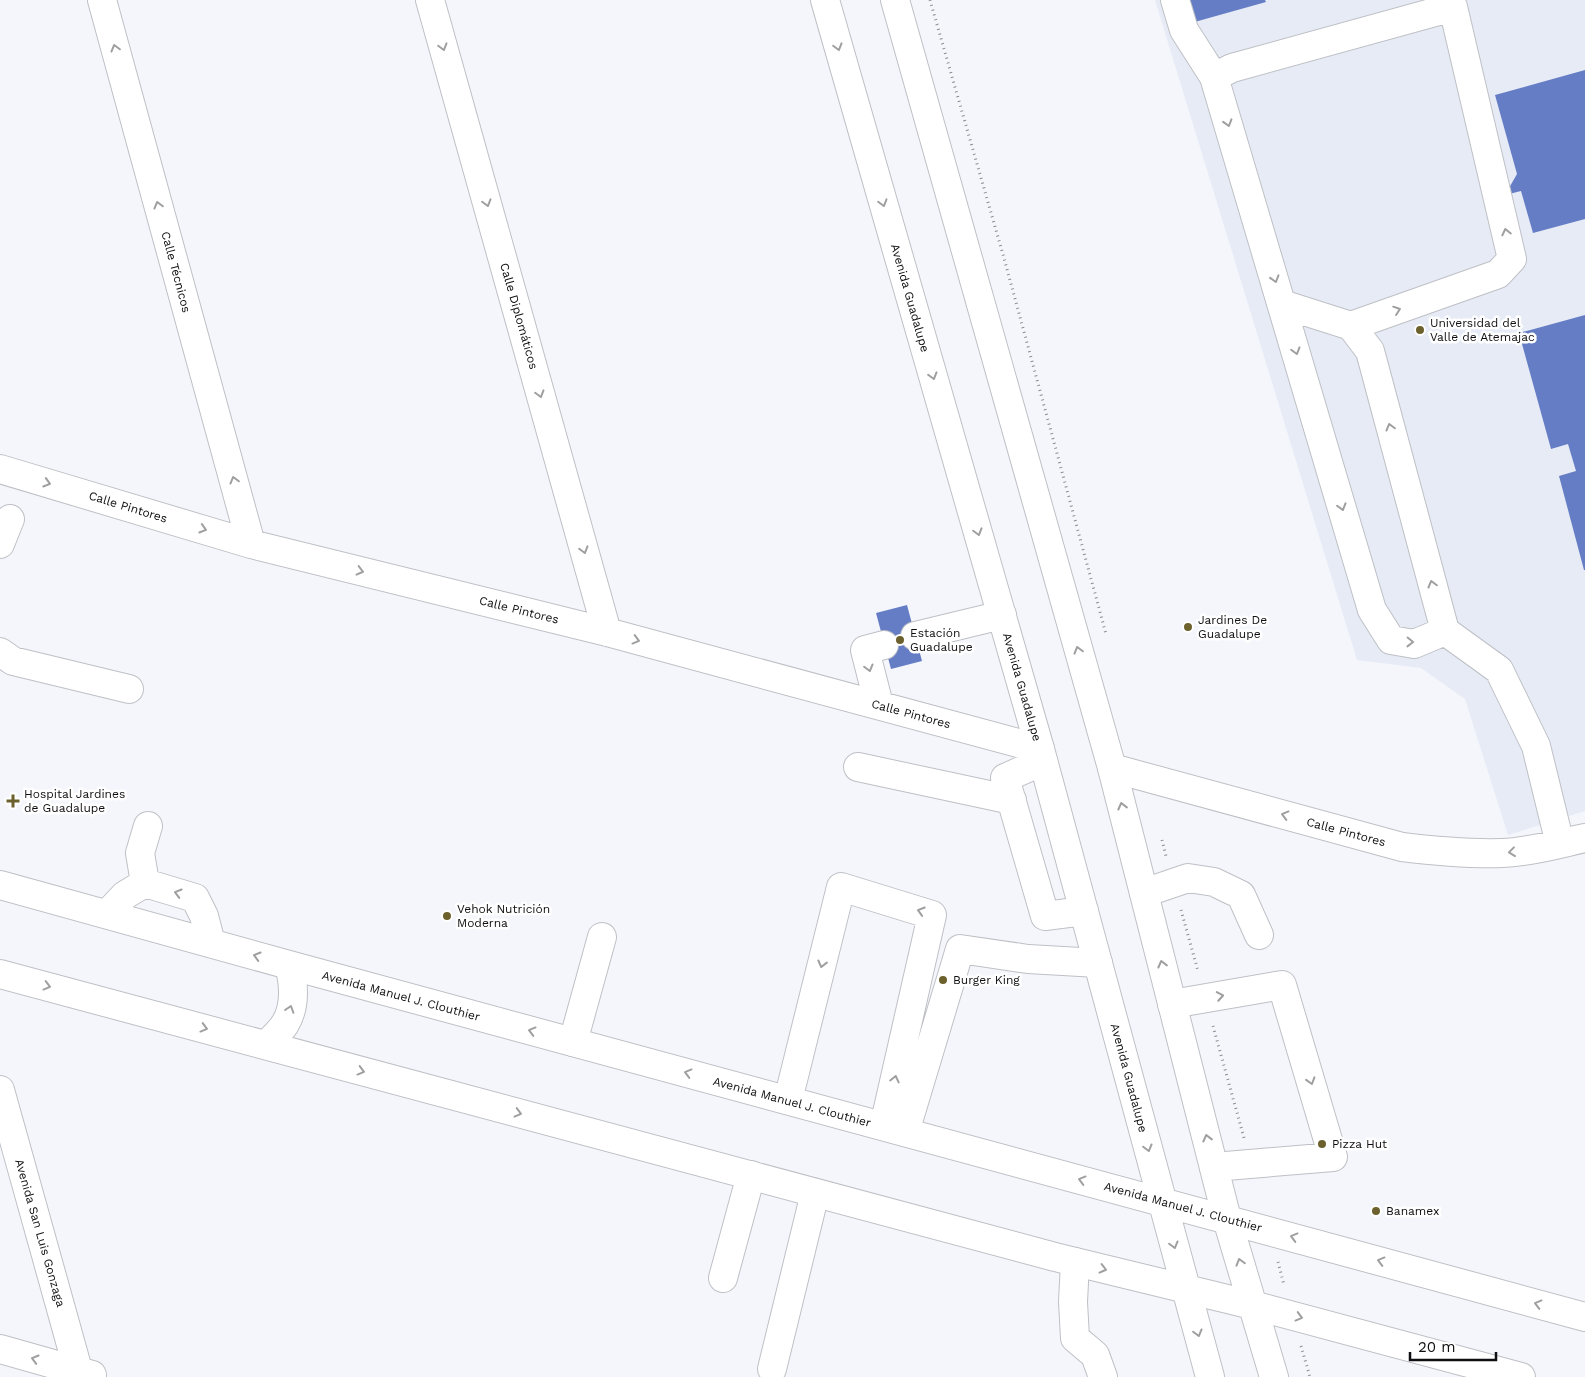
<svg xmlns="http://www.w3.org/2000/svg" width="1585" height="1377" font-family="'Work Sans',sans-serif">
  <style>
    .built { fill: #e6ebf6 }
    .building { fill: #657dc5 }
    .lines { fill: none; stroke-linecap: round; stroke-linejoin: round }
    .minor-casing { stroke: #bec0c5; stroke-width: 30 }
    .major-casing { stroke: #bec0c5; stroke-width: 30 }
    .path { stroke: #8b8c90; stroke-width: 3; stroke-dasharray: 1 4; stroke-linecap: butt }
    .minor { stroke: #fff; stroke-width: 28 }
    .major { stroke: #fff; stroke-width: 28 }
    .oneway { stroke: #9f9fa0 }
    .poi-dot { fill: #6c602d; stroke: #fff; stroke-width: 2 }
    .labels { text-anchor: middle; stroke-width: 5; stroke-linejoin: round; paint-order: stroke }
    .street-label { font-size: 12px; fill: #0f0f11; stroke: #fff }
    .poi-label { font-size: 12px; fill: #0f0f11; stroke: #fff; text-anchor: start }
  </style>
  <rect width="100%" height="100%" fill="#f4f6fb"/>
  <path class="built" d="M1155,0H1585V811L1508,835L1465,699L1421,668L1357,660Z"/>
  <path class="building" d="M1185,0H1265L1266,2L1191,23Z
    M1585,70V219L1533,233L1521,191L1505,195L1517,174L1495,95Z
    M1585,315V570H1584L1559,476L1576,471L1568,444L1551,449L1519,333Z
    M907,605L922,661L891,669L876,613Z"/>
  <g class="lines">
    <g class="minor-casing">
      <path id="minor" d="M102,0L251,544
        M430,0L607,632
        M1175,0L1184,30L1214,77L1372,610L1391,640L1414,644L1445,631
        M1214,77L1232,68L1453,7L1512,259L1498,274L1351,326
        M1282,304L1351,326L1370,351L1445,631L1499,670L1536,746L1560,844
        M0,469L251,544L607,632L1040,749
        M0,544L10,519
        M915,636L1002,615
        M0,652L13,661L129,689
        M879,705L865,650L884,645
        M1043,761L1005,778L1045,916L1084,911
        M858,767L1012,800
        M1112,768L1402,847C1435,851 1468,854 1502,853C1530,852 1558,844 1585,838
        M145,883L140,853L148,826
        M1144,893L1188,878L1214,882L1241,895L1259,935
        M107,914L125,895L145,883L195,898L204,916L211,943
        M1172,1004L1282,985L1333,1157L1214,1167
        M573,1042L602,937
        M0,1090L80,1377
        M788,1100L841,887L932,915L884,1126
        M905,1132L960,949L1028,959L1098,963
        M1075,1262L1073,1302L1075,1338L1095,1355L1103,1377
        M723,1278L751,1175
        M0,1349L92,1375
        M772,1369L815,1193"/>
    </g>
    <g class="major-casing">
      <path id="major" d="M825,0L1040,749L1210,1377
        M895,0L1112,768L1227,1219L1274,1377
        M0,885L289,965L1585,1317
        M0,974L1055,1257L1252,1305L1521,1377
        M266,1045C272,1039 280,1032 285,1024C296,1006 294,984 289,965"/>
    </g>
    <path class="path" d="M930,0L1004,258L1106,634
      M1162,840L1166,856
      M1181,910L1198,971
      M1213,1026L1244,1138
      M1278,1262L1284,1285
      M1301,1346L1310,1377"/>
    <use href="#minor" class="minor"/>
    <use href="#major" class="major"/>
  </g>
  <defs><path id="oneway-chevron" d="M-2-3.5L2.5 0L-2 3.5" fill="none" stroke-width="1.6" stroke-linecap="round" stroke-linejoin="round" transform="scale(1.25)"/></defs>
  <g class="oneway">
    <use href="#oneway-chevron" transform="translate(443 47) rotate(74)"/>
    <use href="#oneway-chevron" transform="translate(838 47) rotate(74)"/>
    <use href="#oneway-chevron" transform="translate(115 48) rotate(-105)"/>
    <use href="#oneway-chevron" transform="translate(1228 123) rotate(73)"/>
    <use href="#oneway-chevron" transform="translate(487 203) rotate(74)"/>
    <use href="#oneway-chevron" transform="translate(883 203) rotate(74)"/>
    <use href="#oneway-chevron" transform="translate(158 205) rotate(-105)"/>
    <use href="#oneway-chevron" transform="translate(1506 232) rotate(-103)"/>
    <use href="#oneway-chevron" transform="translate(1275 279) rotate(73)"/>
    <use href="#oneway-chevron" transform="translate(1397 310) rotate(-19)"/>
    <use href="#oneway-chevron" transform="translate(1296 351) rotate(74)"/>
    <use href="#oneway-chevron" transform="translate(933 376) rotate(74)"/>
    <use href="#oneway-chevron" transform="translate(540 394) rotate(74)"/>
    <use href="#oneway-chevron" transform="translate(1390 427) rotate(-105)"/>
    <use href="#oneway-chevron" transform="translate(234 480) rotate(-105)"/>
    <use href="#oneway-chevron" transform="translate(47 483) rotate(17)"/>
    <use href="#oneway-chevron" transform="translate(1342 507) rotate(74)"/>
    <use href="#oneway-chevron" transform="translate(203 529) rotate(17)"/>
    <use href="#oneway-chevron" transform="translate(978 532) rotate(74)"/>
    <use href="#oneway-chevron" transform="translate(584 550) rotate(74)"/>
    <use href="#oneway-chevron" transform="translate(360 571) rotate(14)"/>
    <use href="#oneway-chevron" transform="translate(1432 584) rotate(-105)"/>
    <use href="#oneway-chevron" transform="translate(636 640) rotate(15)"/>
    <use href="#oneway-chevron" transform="translate(1410 642) rotate(1)"/>
    <use href="#oneway-chevron" transform="translate(1078 650) rotate(-106)"/>
    <use href="#oneway-chevron" transform="translate(869 668) rotate(75)"/>
    <use href="#oneway-chevron" transform="translate(1122 806) rotate(-104)"/>
    <use href="#oneway-chevron" transform="translate(1285 815) rotate(-165)"/>
    <use href="#oneway-chevron" transform="translate(1512 852) rotate(173)"/>
    <use href="#oneway-chevron" transform="translate(178 893) rotate(-164)"/>
    <use href="#oneway-chevron" transform="translate(921 911) rotate(-163)"/>
    <use href="#oneway-chevron" transform="translate(257 956) rotate(-164)"/>
    <use href="#oneway-chevron" transform="translate(822 964) rotate(104)"/>
    <use href="#oneway-chevron" transform="translate(1162 964) rotate(-104)"/>
    <use href="#oneway-chevron" transform="translate(47 986) rotate(15)"/>
    <use href="#oneway-chevron" transform="translate(1220 996) rotate(-10)"/>
    <use href="#oneway-chevron" transform="translate(290 1009) rotate(-72)"/>
    <use href="#oneway-chevron" transform="translate(204 1028) rotate(15)"/>
    <use href="#oneway-chevron" transform="translate(532 1031) rotate(-165)"/>
    <use href="#oneway-chevron" transform="translate(361 1071) rotate(15)"/>
    <use href="#oneway-chevron" transform="translate(688 1073) rotate(-165)"/>
    <use href="#oneway-chevron" transform="translate(895 1079) rotate(-77)"/>
    <use href="#oneway-chevron" transform="translate(1311 1081) rotate(73)"/>
    <use href="#oneway-chevron" transform="translate(518 1113) rotate(15)"/>
    <use href="#oneway-chevron" transform="translate(1207 1138) rotate(-104)"/>
    <use href="#oneway-chevron" transform="translate(1148 1148) rotate(75)"/>
    <use href="#oneway-chevron" transform="translate(1082 1180) rotate(-165)"/>
    <use href="#oneway-chevron" transform="translate(1294 1237) rotate(-165)"/>
    <use href="#oneway-chevron" transform="translate(1174 1245) rotate(75)"/>
    <use href="#oneway-chevron" transform="translate(1381 1261) rotate(-165)"/>
    <use href="#oneway-chevron" transform="translate(1240 1262) rotate(-106)"/>
    <use href="#oneway-chevron" transform="translate(1103 1269) rotate(14)"/>
    <use href="#oneway-chevron" transform="translate(1538 1304) rotate(-165)"/>
    <use href="#oneway-chevron" transform="translate(1299 1317) rotate(15)"/>
    <use href="#oneway-chevron" transform="translate(1198 1333) rotate(75)"/>
    <use href="#oneway-chevron" transform="translate(35 1359) rotate(-164)"/>
  </g>
  <g class="poi-dot">
    <circle cx="1420" cy="330" r="5"/>
    <circle cx="1188" cy="627" r="5"/>
    <circle cx="900" cy="640" r="5"/>
    <path d="M10.5 793.5h5v5h5v5h-5v5h-5v-5h-5v-5h5z"/>
    <circle cx="447" cy="916" r="5"/>
    <circle cx="943" cy="980" r="5"/>
    <circle cx="1322" cy="1144" r="5"/>
    <circle cx="1376" cy="1211" r="5"/>
  </g>
  <g class="labels">
    <g class="street-label">
      <text transform="translate(176 272) rotate(75)" y="4">Calle Técnicos</text>
      <text transform="translate(910 298) rotate(74)" y="4">Avenida Guadalupe</text>
      <text transform="translate(519 316) rotate(74)" y="4">Calle Diplomáticos</text>
      <text transform="translate(128 507) rotate(17)" y="4">Calle Pintores</text>
      <text transform="translate(519 610) rotate(14)" y="4">Calle Pintores</text>
      <text transform="translate(1022 687) rotate(74)" y="4">Avenida Guadalupe</text>
      <text transform="translate(911 714) rotate(15)" y="4">Calle Pintores</text>
      <text transform="translate(1346 832) rotate(15)" y="4">Calle Pintores</text>
      <text transform="translate(401 996) rotate(15)" y="4">Avenida Manuel J. Clouthier</text>
      <text transform="translate(1129 1078) rotate(75)" y="4">Avenida Guadalupe</text>
      <text transform="translate(792 1102) rotate(15)" y="4">Avenida Manuel J. Clouthier</text>
      <text transform="translate(1183 1207) rotate(15)" y="4">Avenida Manuel J. Clouthier</text>
      <text transform="translate(40 1233) rotate(74)" y="4">Avenida San Luis Gonzaga</text>
    </g>
    <g class="poi-label">
      <text x="1430" y="327">Universidad del<tspan x="1430" dy="14">Valle de Atemajac</tspan></text>
      <text x="1198" y="624">Jardines De<tspan x="1198" dy="14">Guadalupe</tspan></text>
      <text x="910" y="637">Estación<tspan x="910" dy="14">Guadalupe</tspan></text>
      <text x="24" y="798">Hospital Jardines<tspan x="24" dy="14">de Guadalupe</tspan></text>
      <text x="457" y="913">Vehok Nutrición<tspan x="457" dy="14">Moderna</tspan></text>
      <text x="953" y="984">Burger King</text>
      <text x="1332" y="1148">Pizza Hut</text>
      <text x="1386" y="1215">Banamex</text>
    </g>
  </g>
  <path d="M1410 1352v8h86v-8" fill="none" stroke="#0f0f11" stroke-width="2.5"/>
  <text x="1418" y="1352" font-size="15" fill="#0f0f11" stroke="#ffffff" stroke-width="4" paint-order="stroke">20 m</text>
</svg>
